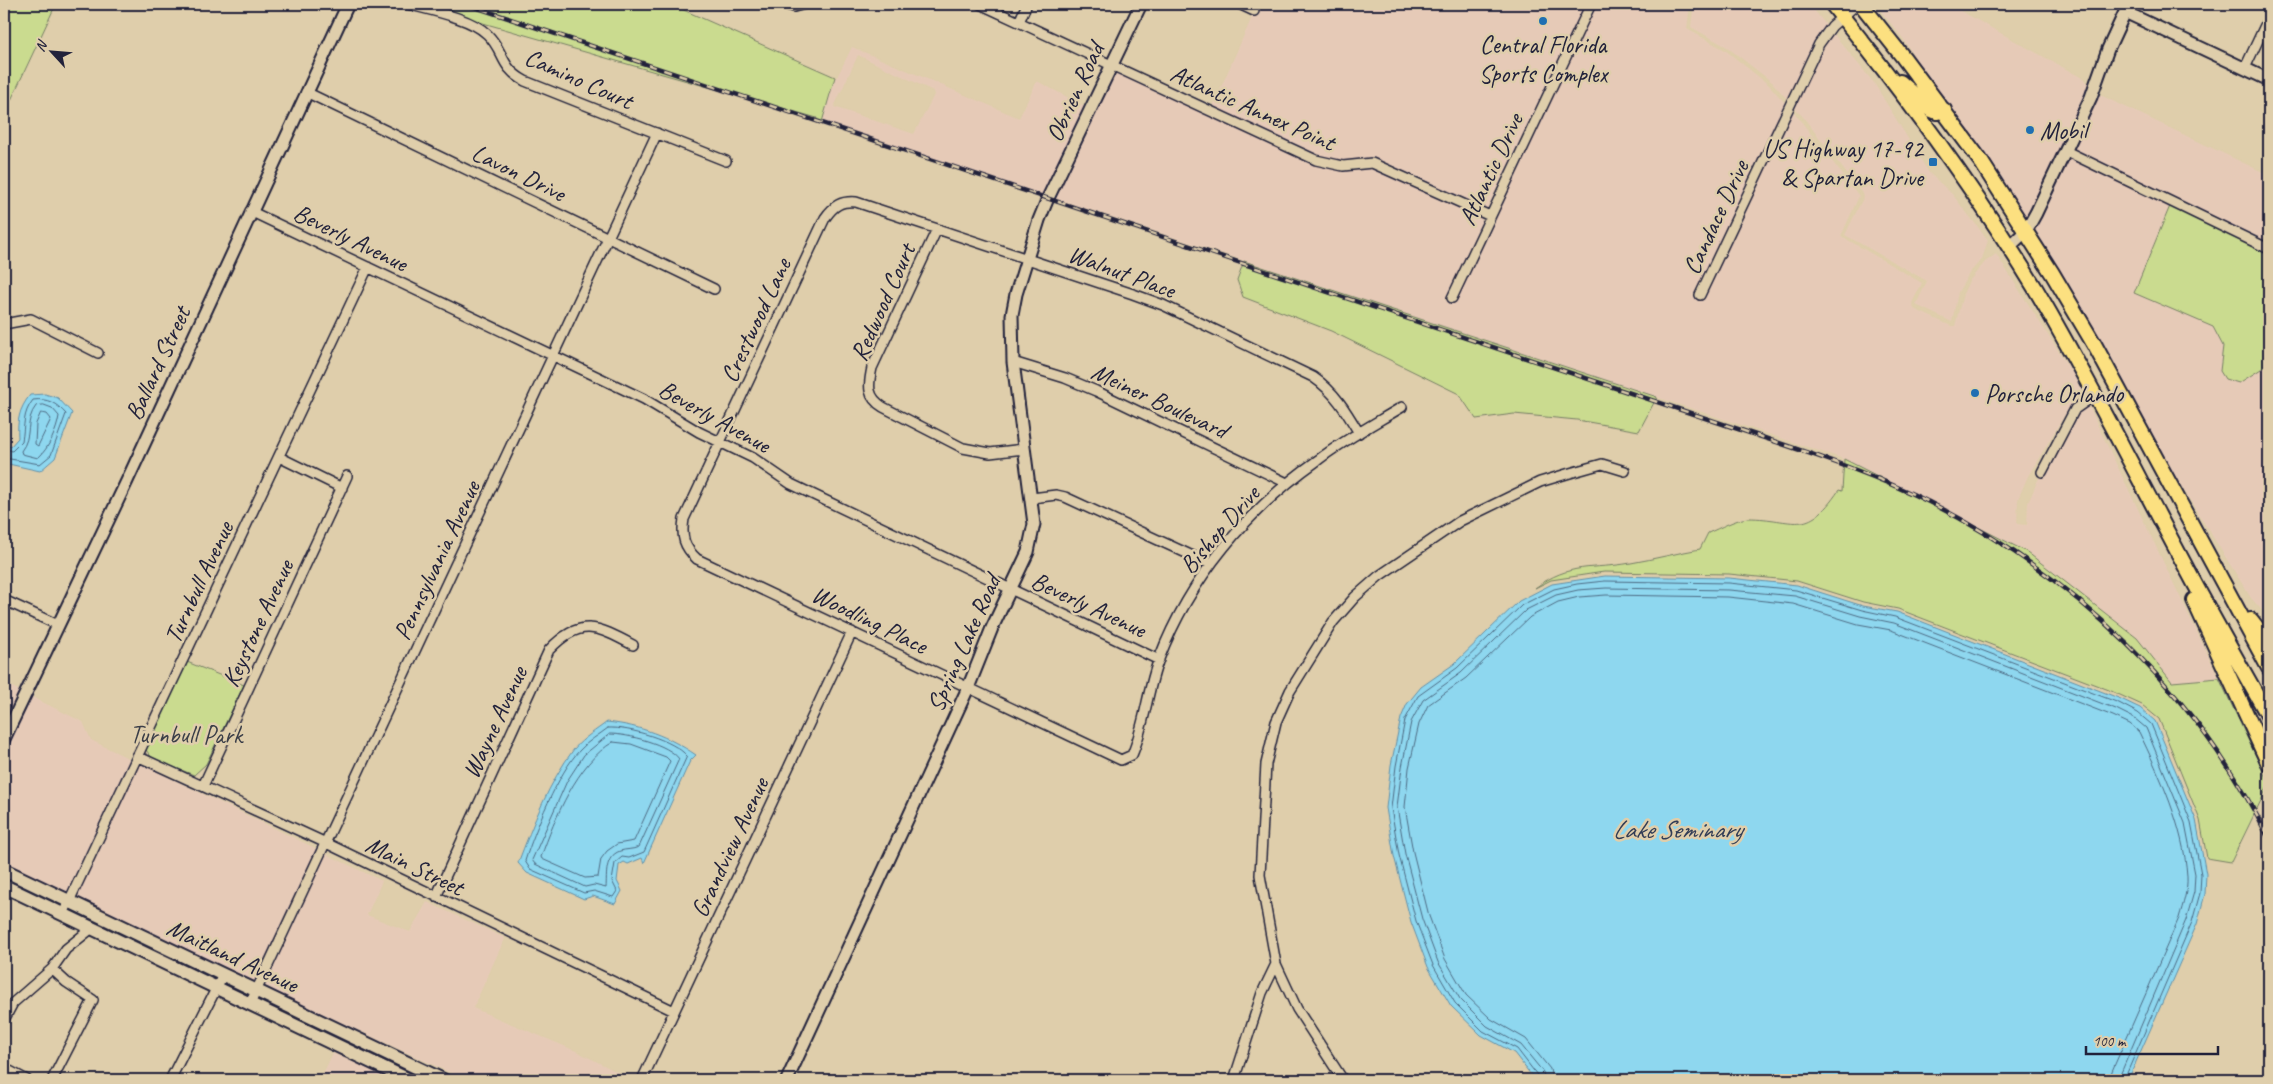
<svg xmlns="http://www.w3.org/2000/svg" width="2273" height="1084" font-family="Caveat,sans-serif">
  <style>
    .built { fill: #e6cab7; fill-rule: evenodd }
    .green { fill: #cadb8f; stroke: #767e65 }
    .water { fill: #8ed7ef; stroke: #638fa7 }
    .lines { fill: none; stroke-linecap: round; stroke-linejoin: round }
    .shore { stroke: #4d6a83; stroke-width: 1 }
    .minor-casing { stroke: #22223b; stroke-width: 12 }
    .tertiary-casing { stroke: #22223b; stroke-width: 15 }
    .secondary-casing { stroke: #22223b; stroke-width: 16 }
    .primary-casing { stroke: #22223b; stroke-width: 18 }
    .minor { stroke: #dfceab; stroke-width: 9 }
    .tertiary { stroke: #dfceab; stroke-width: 11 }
    .secondary { stroke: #dfceab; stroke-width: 12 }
    .primary { stroke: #fce080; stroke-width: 14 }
    .rail-casing { stroke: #22223b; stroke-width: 4.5 }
    .rail { stroke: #dfceab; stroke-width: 2.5; stroke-dasharray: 8; stroke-linecap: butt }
    .poi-dot { fill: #1f6fb2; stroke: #dfceab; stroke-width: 2 }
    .labels { text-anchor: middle; stroke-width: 5; stroke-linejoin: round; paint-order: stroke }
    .poi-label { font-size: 25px; fill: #22223b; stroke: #dfceab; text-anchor: start }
    .street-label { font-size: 25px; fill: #22223b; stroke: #dfceab }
    .park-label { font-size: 25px; fill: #3b3e48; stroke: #dfceab }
    .water-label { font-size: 26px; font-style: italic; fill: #323d56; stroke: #dfceab }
  </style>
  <rect width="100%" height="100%" fill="#dfceab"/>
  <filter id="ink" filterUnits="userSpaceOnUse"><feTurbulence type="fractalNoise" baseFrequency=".02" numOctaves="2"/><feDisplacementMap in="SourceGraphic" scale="10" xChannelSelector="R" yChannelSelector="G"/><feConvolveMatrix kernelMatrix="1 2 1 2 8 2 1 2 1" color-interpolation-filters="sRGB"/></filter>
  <g filter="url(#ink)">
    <path class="built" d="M1258,4H1585L1487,209L1384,162L1380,170L1483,218L1445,300L1455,304L1596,4H1690L1687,29L1725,50L1769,85L1785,103L1693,296L1703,300L1793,111L1859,196L1841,236L1922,283L1912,303L1914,309L1951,326H1955L1963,294L1969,281L1985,262L1996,254L2075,377L2084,396L2070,406L2028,476L2018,499L2017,524L2027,525L2028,503L2038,480L2079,412L2088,405L2219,678L2172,682L2137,638L2027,552L1841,458L1054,198L1114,71L1204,113L1210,112L1253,15L1257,17L1261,9L1256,7Z
      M1694,4H1809L1874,83L1929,173L1952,194L1988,240L1982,259L1970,272L1958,292L1952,322L1916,305L1927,281L1845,235L1864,196L1804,118L1772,82L1727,47L1691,27Z
      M1875,4H1948L2084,79L2090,86L2026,221L1936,91L1902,37Z
      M852,47L1019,118L1037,81L1086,107L1044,195L822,122L835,77H837ZM858,55L933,91L934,95L914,134L834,107Z
      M2098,94L2269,175V244L2072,149Z
      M2068,158L2170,206L2134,293L2213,327L2223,346L2220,371L2267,366L2269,364V618L2251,598L2147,431L2032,231Z
      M4,683L20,691L4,727Z
      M30,696L83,722L91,740L130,759L67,894L4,863V751Z
      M139,763L317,849L254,983L76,898Z
      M326,854L382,881L367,915L410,932L427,902L505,938L473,1008L576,1051L633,1080H466L264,987Z
      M333,1053L393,1080H320Z"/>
    <path class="green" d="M4,4H56L4,115Z
      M449,4H670L835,77L822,122L816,120L817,118L476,21L446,11Z
      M2170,206L2269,254V364L2239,383L2225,379L2220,371L2223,346L2213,327L2134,293Z
      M1244,261L1657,397L1639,431L1577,420L1514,414L1476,419L1459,394L1331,331L1243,297L1237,280Z
      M1844,459L2027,552L2137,638L2172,682L2219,678L2269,784L2231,862L2207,858L2200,820L2159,719L2142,705L2109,690L1898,609L1863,602L1797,581L1729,574L1604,572L1551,580L1535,588C1570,562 1592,570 1631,563C1654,559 1677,553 1700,549L1708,533C1720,528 1736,519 1748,518C1795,518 1806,539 1839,490L1842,491Z
      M187,662L244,685L206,764L194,775L153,759L146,750V744Z"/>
    <path class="water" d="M45,394L58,398L72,413L55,458L40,471L4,463V442L10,447L18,438C17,420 19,409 30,395Z
      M1605,576L1729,578L1797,585L1863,606L1897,612L2121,699L2140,708L2155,721L2196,820L2206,874L2205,894L2197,924L2128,1080H1535L1514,1053L1481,1035L1451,1006L1428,967L1411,922L1394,856L1386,808L1391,765L1401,718L1407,704L1421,687L1454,664L1519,601L1552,584Z
      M607,722C641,726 668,736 696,755L690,761L644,863L642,858L628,864L624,862L619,865L617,881L622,891L615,904L593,896L584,899L527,873L518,863C533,824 549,782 574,749C583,738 597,730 607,722Z"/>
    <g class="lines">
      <path class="shore" d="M44,405L52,408L59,416C57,430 49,448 38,458L22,454L21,451C33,436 24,421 36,406Z
        M41,413L47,414L51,419L38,446L35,444L36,424Z
        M4,448L12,451L22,441C25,425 22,414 33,400C48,398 56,403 66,414L51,455L40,464L4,458
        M608,728C629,727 674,740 687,756L644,852L629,858L622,857L615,863L612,881L617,891L613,897L594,891L584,893L530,869L525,861C534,832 559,771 580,750C588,741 599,735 608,728Z
        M610,734C627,734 669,744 679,759L639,847C632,850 626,849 620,851C604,857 607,875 606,888L594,885L585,887L535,864L532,860L567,781L584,755Z
        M613,742L631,744L666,757L670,761L634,841L617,844L607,851L601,859L598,877L585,878L542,859L541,857C555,818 577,763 613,742Z
        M1538,1080L1537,1075L1517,1049L1483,1031L1455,1003L1433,965L1416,921L1399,855L1391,808L1396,766L1405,720L1418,696L1457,668L1522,605L1554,589L1577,584L1605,581L1729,583L1796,590L1862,610L1895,617L2119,703L2138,713L2151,724L2191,822L2201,874L2200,893L2192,922L2124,1080
        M1545,1080L1543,1072L1521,1045L1487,1026L1460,999L1438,962L1422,919L1405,854L1397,807L1402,767L1411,722L1423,700L1461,673L1526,610L1556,595L1578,590L1606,588L1729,590L1795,596L1860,616L1894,623L2116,709L2134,718L2146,728L2185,823L2195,874L2194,892L2186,920L2118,1080
        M1552,1080L1550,1069L1526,1039L1491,1019L1466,995L1445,959L1429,916L1413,852L1405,807L1409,768L1419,724L1428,705L1466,678L1530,617L1558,602L1579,597L1606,595L1728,597L1793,604L1858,624L1891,630L2113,716L2130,724L2139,732C2160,776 2184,827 2187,876C2188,890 2183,904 2179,918L2112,1071L2110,1080"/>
      <g class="minor-casing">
        <path id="minor" d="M407,4C429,10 471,18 487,34C505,51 499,67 525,81L726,161
          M783,4L794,7L805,4
          M980,4L1316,160L1343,166L1372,163L1490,216
          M1239,4L1254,11
          M1019,22L1027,4
          M2245,68L2269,17
          M306,92L714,289
          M2066,151L2269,249
          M250,211L644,399L699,432L753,458L791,484L1159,660
          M937,229L872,368C868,386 867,397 883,407L963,448L990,453L1024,449
          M1700,295L1819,44L1832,26L1857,4
          M1452,298L1591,4
          M4,324L31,319L98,353
          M1013,362L1065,378L1096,391L1287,483
          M1359,433C1346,411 1335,392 1313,377L1163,305L1133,294L856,202C841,201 834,205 825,218L684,519C681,537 684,547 697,559L1121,760L1132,755C1145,725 1147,690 1159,659C1190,578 1247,510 1318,460C1344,440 1374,424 1402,407
          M279,457L342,488
          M2042,472L2075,409L2095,395
          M1032,498L1056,495L1065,497L1210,564
          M4,600L58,625
          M137,756L326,843L674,1011
          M203,786L347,476
          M436,897L549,650C580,617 597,626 633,645
          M63,914L368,267
          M52,969L66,982L93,1000L52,1080
          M250,1004L657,133
          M4,1020L13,1003L52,969L66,949L92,928
          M4,1068L27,1080
          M170,1080L223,975
          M642,1080L852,632
          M1234,1080L1262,993L1276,964
          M1343,1080L1297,1009L1276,964L1260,875L1266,764L1276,722L1290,691L1333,622L1355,597L1379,576L1460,521L1540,482L1570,473L1602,464L1625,471"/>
      </g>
      <g class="tertiary-casing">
        <path id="tertiary" d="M2009,247L2026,231L2036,213L2091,97L2108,49L2125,12L2269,80
          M4,739L127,481L348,4
          M787,1080L968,688L992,628L1028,552L1034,524L1013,362L1012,315L1016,294L1039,220L1048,198L1141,4"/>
      </g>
      <g class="secondary-casing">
        <path id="secondary" d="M4,870L443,1080
          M4,886L409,1080"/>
      </g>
      <g class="primary-casing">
        <path id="primary" d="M1832,4C1905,94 1974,188 2035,288C2090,381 2138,478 2189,573C2215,622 2242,669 2269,717
          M1861,4L1903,57L1980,160L2052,273L2094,344L2269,668
          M1900,82L1932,110L1937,112L1944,110
          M2194,600L2269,764
          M2251,620L2269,643"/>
      </g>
      <use href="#minor" class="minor"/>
      <use href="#tertiary" class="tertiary"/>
      <use href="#secondary" class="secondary"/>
      <use href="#primary" class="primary"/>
      <g class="rail-casing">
        <path id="rail" d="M466,4L1738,429C1802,451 1868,471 1929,502C2073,575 2197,693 2269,839"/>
      </g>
      <use href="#rail" class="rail"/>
    </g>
  </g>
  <g class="poi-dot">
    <circle cx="1543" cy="21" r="5"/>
    <circle cx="2030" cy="130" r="5"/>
    <rect x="1928" y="157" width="10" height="10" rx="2.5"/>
    <circle cx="1975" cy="393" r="5"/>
  </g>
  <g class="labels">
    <g class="poi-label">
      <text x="1543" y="53" text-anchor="middle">Central Florida<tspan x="1543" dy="29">Sports Complex</tspan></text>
      <text x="2040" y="139">Mobil</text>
      <text x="1923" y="157" text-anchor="end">US Highway 17-92<tspan x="1923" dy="29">&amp; Spartan Drive</tspan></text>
      <text x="1985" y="402">Porsche Orlando</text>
    </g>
    <g class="street-label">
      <text transform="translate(579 78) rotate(24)" y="9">Camino Court</text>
      <text transform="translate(1074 92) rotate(-65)" y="9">Obrien Road</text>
      <text transform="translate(1253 107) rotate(24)" y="9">Atlantic Annex Point</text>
      <text transform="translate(1490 169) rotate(-65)" y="9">Atlantic Drive</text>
      <text transform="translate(519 172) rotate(26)" y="9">Lavon Drive</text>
      <text transform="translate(1715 217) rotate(-65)" y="9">Candace Drive</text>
      <text transform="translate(351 237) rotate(26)" y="9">Beverly Avenue</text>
      <text transform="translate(1122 271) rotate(20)" y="9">Walnut Place</text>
      <text transform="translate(882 302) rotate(-66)" y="9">Redwood Court</text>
      <text transform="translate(755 320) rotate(-65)" y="9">Crestwood Lane</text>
      <text transform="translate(157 363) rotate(-65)" y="9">Ballard Street</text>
      <text transform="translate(1160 400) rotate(25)" y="9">Meiner Boulevard</text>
      <text transform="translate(715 416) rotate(29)" y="9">Beverly Avenue</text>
      <text transform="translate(1219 529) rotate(-49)" y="9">Bishop Drive</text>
      <text transform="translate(436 560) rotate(-65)" y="9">Pennsylvania Avenue</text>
      <text transform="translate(198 582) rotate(-65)" y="9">Turnbull Avenue</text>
      <text transform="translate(1089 604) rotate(25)" y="9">Beverly Avenue</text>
      <text transform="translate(870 619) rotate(26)" y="9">Woodling Place</text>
      <text transform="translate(257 623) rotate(-65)" y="9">Keystone Avenue</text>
      <text transform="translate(963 643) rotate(-66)" y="9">Spring Lake Road</text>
      <text transform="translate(494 722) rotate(-65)" y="9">Wayne Avenue</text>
      <text transform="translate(729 847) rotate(-65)" y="9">Grandview Avenue</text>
      <text transform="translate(415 865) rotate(26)" y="9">Main Street</text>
      <text transform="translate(233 955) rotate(25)" y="9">Maitland Avenue</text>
    </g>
    <g class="park-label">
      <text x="186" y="743">Turnbull Park</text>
    </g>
    <g class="water-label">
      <text x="1677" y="838">Lake Seminary</text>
    </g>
  </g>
  <rect width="2273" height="1084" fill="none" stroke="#dfceab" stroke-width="20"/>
  <rect x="10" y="10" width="2253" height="1064" fill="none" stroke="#22223b" stroke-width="2" filter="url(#ink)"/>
  <g transform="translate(52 52) rotate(296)" stroke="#dfceab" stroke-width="4" paint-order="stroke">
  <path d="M0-4L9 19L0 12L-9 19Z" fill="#22223b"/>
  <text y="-8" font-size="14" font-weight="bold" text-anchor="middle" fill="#22223b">N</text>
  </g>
  <path d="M2086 1046v8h132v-8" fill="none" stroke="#22223b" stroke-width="2.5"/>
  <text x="2093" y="1046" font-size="15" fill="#22223b" stroke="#dfceab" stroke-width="4" paint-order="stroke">100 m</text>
</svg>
